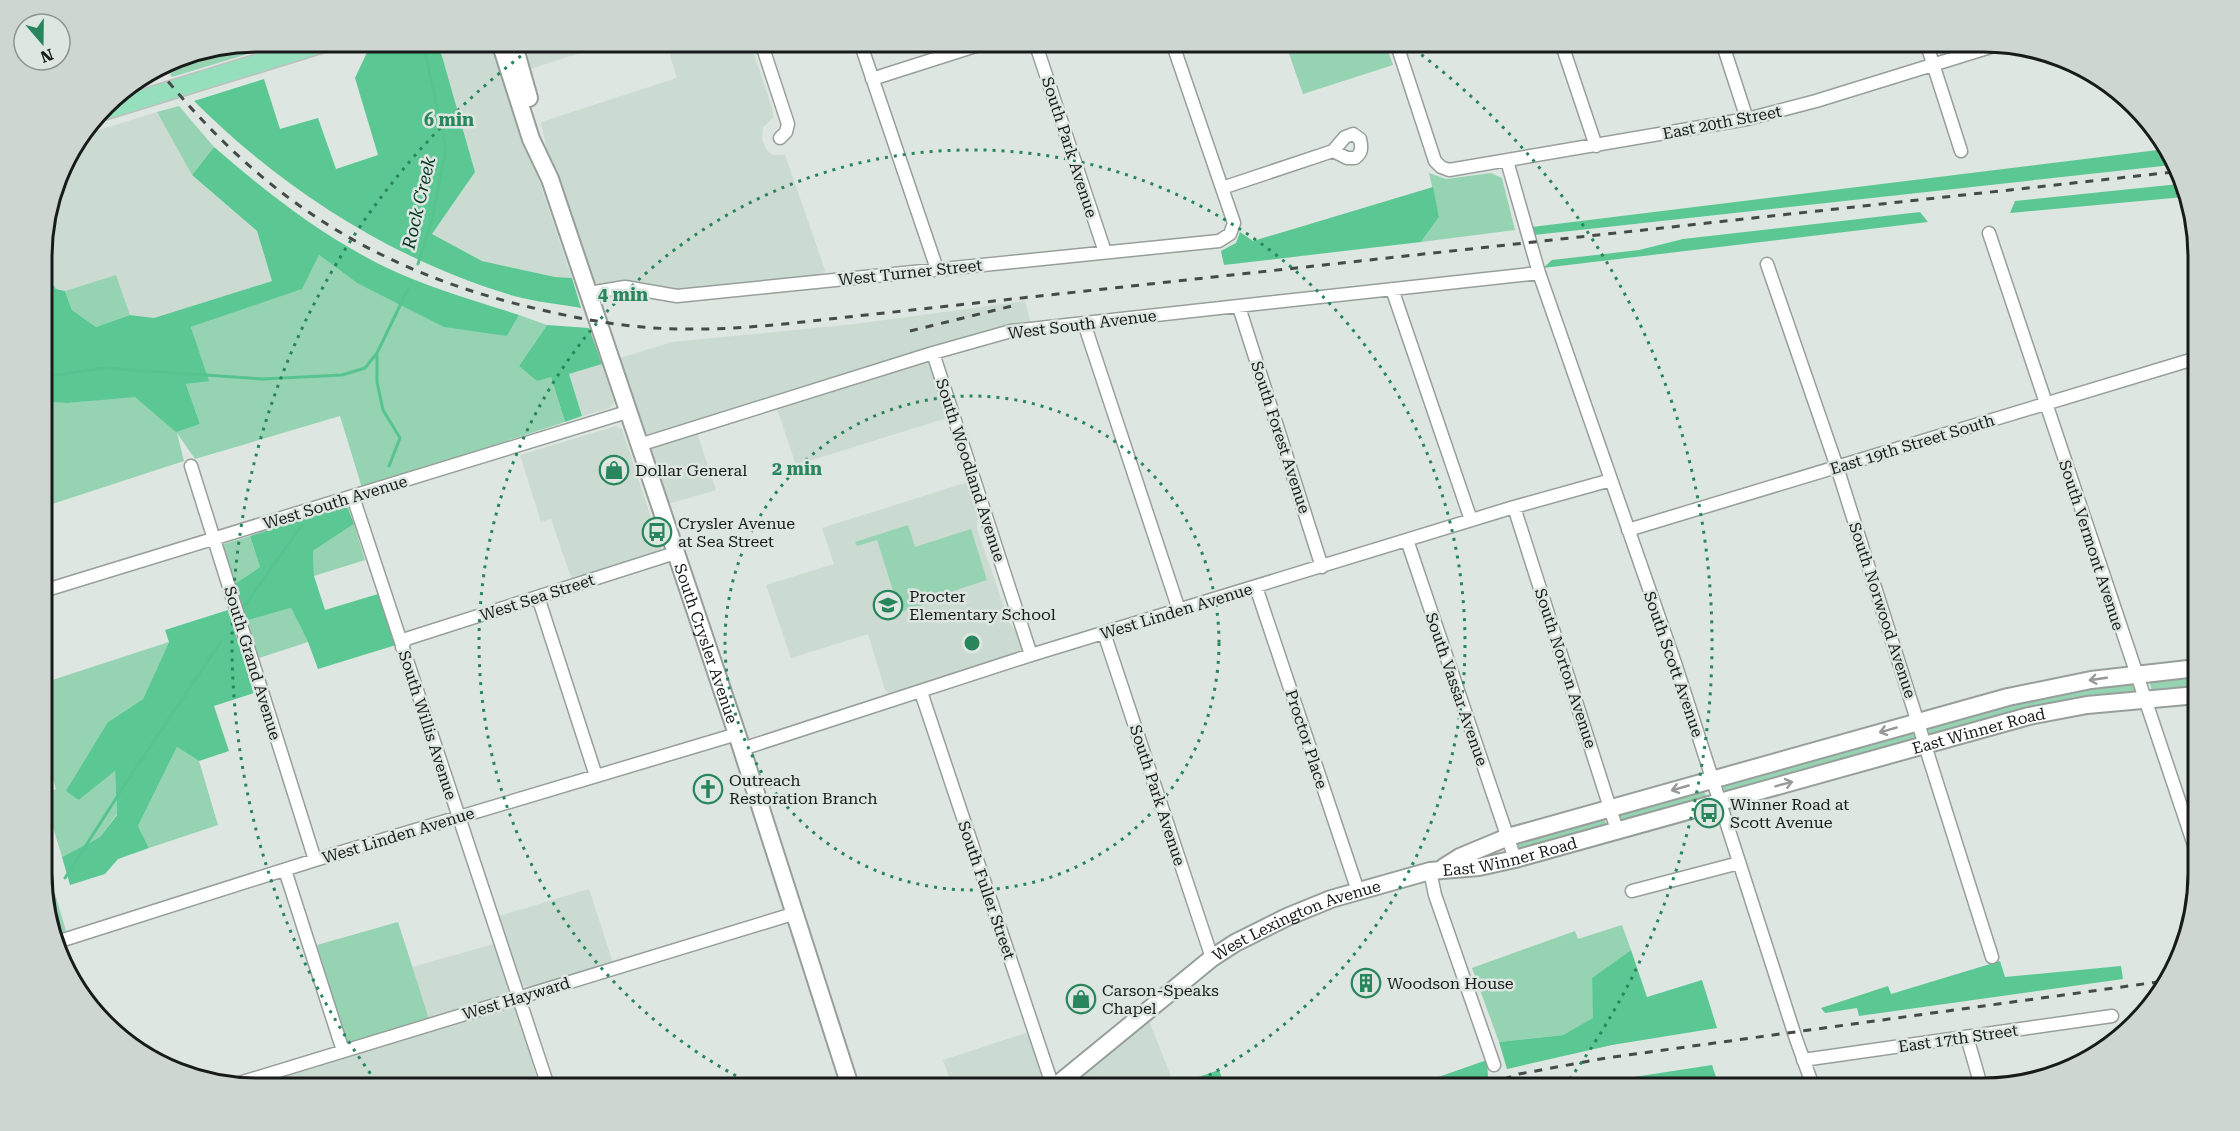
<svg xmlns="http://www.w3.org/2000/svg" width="2240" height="1131" font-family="'Roboto Serif',serif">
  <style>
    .built { fill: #cbdbd1 }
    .green { fill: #96d3b2 }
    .forest { fill: #5bc894 }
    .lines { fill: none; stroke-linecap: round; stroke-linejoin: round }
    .stream { stroke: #57c490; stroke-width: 3 }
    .street-casing { stroke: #979f9b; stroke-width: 15 }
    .secondary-casing { stroke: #979f9b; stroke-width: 20 }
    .primary-casing { stroke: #bebfbf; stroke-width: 21 }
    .street { stroke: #fff; stroke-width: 12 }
    .secondary { stroke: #fff; stroke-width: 16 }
    .primary { stroke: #96dfbd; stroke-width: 18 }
    .rail { stroke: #464b49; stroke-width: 3; stroke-dasharray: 8 8; stroke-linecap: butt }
    .oneway { stroke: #979898 }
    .ring { fill: none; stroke: #28855c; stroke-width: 3; stroke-dasharray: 3 6 }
    .labels { text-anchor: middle; stroke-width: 5; stroke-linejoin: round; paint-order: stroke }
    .street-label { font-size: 16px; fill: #181b1a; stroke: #dde6e1 }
    .poi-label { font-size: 16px; fill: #181b1a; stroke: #dde6e1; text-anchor: start }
    .water-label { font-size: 18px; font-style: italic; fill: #02331f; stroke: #dde6e1 }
    .rim { fill: none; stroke: #181b1a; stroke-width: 3 }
    .centre { fill: #28855c; stroke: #dde6e1; stroke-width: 3 }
    .ring-label { font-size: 18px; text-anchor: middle; font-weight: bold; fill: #28855c; stroke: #dde6e1; stroke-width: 5; stroke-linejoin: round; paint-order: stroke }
  </style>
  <rect width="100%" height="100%" fill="#dde6e1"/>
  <path class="built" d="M438,42H491L521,141L535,169L572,278L555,277L482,261L432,234L475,172Z
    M517,42H614L527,70Z
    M666,42H750L773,111V118L763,127L762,139L766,149L772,155H785L825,270L822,275L735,286L669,290L635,285L597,284L592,280L547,151L541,122L677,78Z
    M157,112L192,175L257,232L272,281L154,318L130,315L116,275L65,291L56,289L45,273L43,267L42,243L64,163L86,134Z
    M1025,301L1031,324L983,332L647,434L640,429L617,359L672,342L855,324Z
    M924,363L929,364L947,418L796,465L777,409Z
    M602,364L614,402L610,408L582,416L569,374Z
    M616,426L622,429L662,551L572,580L551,519L541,522L520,455Z
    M697,433L716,490L668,504L651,451L653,446Z
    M968,482L978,516L977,529L1010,624L1016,630L1023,650L1020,654L889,693L885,690L868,634L791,658L766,585L834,564L822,528Z
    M589,889L613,963L531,987L524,986L519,982L499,916Z
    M494,944L509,989L508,994L429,1019L412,967Z
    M514,1007L518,1013L540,1089H258L250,1087Z
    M1148,1018L1176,1089H1063Z
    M1029,1032L1043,1076V1081L1035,1089H953L943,1060Z"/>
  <path class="green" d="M258,42H287L172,77L164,66L175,58Z
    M1285,42H1385L1393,65L1303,94Z
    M179,106L214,147L192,175L157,112Z
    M1429,173L1446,179L1491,173L1502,178L1515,230L1421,242L1439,217Z
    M319,255L357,283L507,336L519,315L547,325L519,366L551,377L565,422L362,488L340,416L195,459L177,433L184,461L43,507V402L68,403L136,396L176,431L200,424L186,384L208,380L191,327L301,289Z
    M116,275L130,315L96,327L72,310L65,291Z
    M354,524L365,560L314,576L313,551Z
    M908,525L915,547L971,529L987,580L932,598V602L897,613L892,598L895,597L877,540L857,546L855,542Z
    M250,536L260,567L233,585L222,550L224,544Z
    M291,608L308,642L259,658L245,621Z
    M169,642L143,699L108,722L79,800L115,771L117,814L100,837L62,857L44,797V794L56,789L44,749L43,683Z
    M2197,674V690L2152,691L2150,684L2151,680Z
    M2133,683L2137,691L2136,695L1929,736L1928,729L1930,726L2059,691Z
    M1912,731L1915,737L1914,741L1722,793L1719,789L1721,785Z
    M177,747L199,761L218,825L149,848L138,826Z
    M1703,790L1707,797L1621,822L1619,814Z
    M1603,817L1607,825L1520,851L1517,842Z
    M54,890L66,931L57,934L44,902V894Z
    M398,922L429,1019L355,1043H349L346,1039L317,945Z
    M1622,925L1631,950L1592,978L1594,1018L1563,1035L1499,1042L1472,968L1575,931L1578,939Z"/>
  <path class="forest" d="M383,42H438L475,172L432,234L482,261L555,277L572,278L581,308C559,304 536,302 514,296C393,260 283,190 194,101L264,79L280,129L318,118L336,169L378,155L355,78L370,46Z
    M214,147C266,192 319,234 381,265C425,287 473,300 519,315L507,336L444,327L357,283L319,255L302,289L191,327L209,381L186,384L200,424L176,432L135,397L68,403L43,402V267L45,273L56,289L65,291L72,310L96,327L130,315L154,318L272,281L257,231L192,175Z
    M2166,149L2172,165L1534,235L1532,227Z
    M2179,184L2184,197L2010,213L2015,201Z
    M1433,187L1439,217L1421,242L1224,265L1221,251L1236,243L1240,232L1253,241Z
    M1920,212L1928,222L1543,268L1552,260L1639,250L1683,239Z
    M547,325L589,328L602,364L569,374L582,416L565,422L551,377L537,381L519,366Z
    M342,507L348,508L354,524L313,551L314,576L325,610L378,594L396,645L318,669L308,642L291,608L245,621L233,585L260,567L250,536Z
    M228,610L254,693L214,706L229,751L199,761L177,747L138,826L149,848L118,859L105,874L70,885L62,857L100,837L117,815L115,771L79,800L66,791L108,722L143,699L169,642L165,630Z
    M1631,950L1647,997L1702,980L1717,1028L1612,1045L1507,1069L1499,1042L1563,1035L1593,1018L1592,978Z
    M2000,961L2005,977L2121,966L2123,979L1859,1016L1857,1008L1825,1013L1821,1008L1888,986L1891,994Z
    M1487,1060L1488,1077L1453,1089H1404Z
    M1712,1065L1720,1089H1590L1588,1084Z
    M1219,1070L1226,1089H1176L1175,1085Z"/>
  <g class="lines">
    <path class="stream" d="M418,264L432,220L446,149L423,42
      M377,355V382L383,410L400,438L389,466
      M43,377L104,368L263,379L342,375L365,368L377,353L408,289
      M241,611L302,525
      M65,878L133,772L222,640"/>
    <g class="street-casing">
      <path id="street" d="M761,42L788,124L786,132L780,138
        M860,42L937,269
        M1035,42L1105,252
        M1396,42L1435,161L1441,167L1449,170L1747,119L1816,101L1997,45
        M1561,42L1596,146
        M1722,42L1747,119
        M1926,42L1961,151
        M872,79L988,42
        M1507,161L1539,273L1676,666L1796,1039L1814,1089
        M1222,188L1333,151L1347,158H1355C1362,153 1362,148 1360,139L1353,134L1345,137L1333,151
        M1989,233L2198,857
        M1767,264L1837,467L1992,957
        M1392,289L1471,520
        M589,293L625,287L677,296L1219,241L1230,234L1234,223L1172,42
        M1239,307L1322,567
        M1084,323L1179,610
        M933,353L1031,655
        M639,445L933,353L1011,331L1539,273
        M191,466L315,860
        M353,497L549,1089
        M1514,507L1617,830
        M1628,530L2197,358
        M1407,540L1515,859
        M1256,587L1358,891
        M43,591L627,412
        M538,597L596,776
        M1104,633L1212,958
        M402,647L406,639L675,553
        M921,692L1053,1087
        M742,749L1031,655L1514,507L1611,480
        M285,870L343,1051
        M1430,871L1435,895L1494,1065
        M1632,891L1739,863
        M60,941L315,860L737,734
        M1967,1037L1982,1089
        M1803,1060L2112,1016
        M236,1084L796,913"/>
    </g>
    <g class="secondary-casing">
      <g id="secondary">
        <path id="s1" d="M500,42L531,139L550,179L737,734L851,1089"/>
        <path d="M513,42L529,98"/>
        <path d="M1444,867L1460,857L1508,837L2008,697L2091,680L2197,668"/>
        <path id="s2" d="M1052,1089L1212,958L1235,943L1287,917L1331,899L1430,871L1479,867L1515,859L2029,716L2087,705L2197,695"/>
      </g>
    </g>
    <g class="primary-casing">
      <path id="primary" d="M103,111L327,42"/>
    </g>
    <use href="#street" class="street"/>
    <use href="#secondary" class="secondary"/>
    <use href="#primary" class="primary"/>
    <path class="rail" d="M158,69C263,200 378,273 542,310C589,321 637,329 685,329C743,330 801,322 857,316L2174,172
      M910,331L1012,306
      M1473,1089L1519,1074L1606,1058L2165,981"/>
  </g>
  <defs><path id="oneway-shaft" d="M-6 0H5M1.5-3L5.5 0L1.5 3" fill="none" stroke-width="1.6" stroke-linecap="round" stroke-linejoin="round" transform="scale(1.5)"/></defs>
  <g class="oneway">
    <use href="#oneway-shaft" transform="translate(2098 679) rotate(172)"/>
    <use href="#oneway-shaft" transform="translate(1888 730) rotate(164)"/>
    <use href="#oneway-shaft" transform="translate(1784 784) rotate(-15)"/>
    <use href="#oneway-shaft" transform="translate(1680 788) rotate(164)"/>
  </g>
  <g class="ring">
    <circle cx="972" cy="643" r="247"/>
    <path d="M760 1088A493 493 0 1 1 1184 1088"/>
    <path d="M381 1088A740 740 0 0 1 537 44M1407 44A740 740 0 0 1 1563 1088"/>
  </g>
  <defs>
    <g id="shop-ring" transform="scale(1.5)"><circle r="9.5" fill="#dde6e1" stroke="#28855c" stroke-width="1.5"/><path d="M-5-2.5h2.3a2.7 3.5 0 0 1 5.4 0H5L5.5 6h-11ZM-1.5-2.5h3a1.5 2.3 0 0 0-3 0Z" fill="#28855c"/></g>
    <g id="bus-ring" transform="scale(1.5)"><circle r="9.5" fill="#dde6e1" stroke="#28855c" stroke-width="1.5"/><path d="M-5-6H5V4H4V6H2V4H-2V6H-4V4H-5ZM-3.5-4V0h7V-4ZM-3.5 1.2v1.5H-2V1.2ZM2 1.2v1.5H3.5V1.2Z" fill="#28855c"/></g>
    <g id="school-ring" transform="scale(1.5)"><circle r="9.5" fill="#dde6e1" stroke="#28855c" stroke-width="1.5"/><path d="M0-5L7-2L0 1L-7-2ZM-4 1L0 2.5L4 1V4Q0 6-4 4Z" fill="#28855c"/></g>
    <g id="church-ring" transform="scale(1.5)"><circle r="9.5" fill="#dde6e1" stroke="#28855c" stroke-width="1.5"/><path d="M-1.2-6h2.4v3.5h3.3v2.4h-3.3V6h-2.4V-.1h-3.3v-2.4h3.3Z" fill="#28855c"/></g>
    <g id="building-ring" transform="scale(1.5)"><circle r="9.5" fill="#dde6e1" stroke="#28855c" stroke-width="1.5"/><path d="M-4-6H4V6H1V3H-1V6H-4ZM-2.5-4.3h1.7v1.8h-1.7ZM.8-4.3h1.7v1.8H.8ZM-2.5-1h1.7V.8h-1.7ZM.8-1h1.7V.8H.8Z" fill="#28855c"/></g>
  </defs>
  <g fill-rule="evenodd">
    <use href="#shop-ring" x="614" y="470"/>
    <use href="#bus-ring" x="657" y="532"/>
    <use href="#school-ring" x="888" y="605"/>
    <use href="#church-ring" x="708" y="789"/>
    <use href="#bus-ring" x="1709" y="813"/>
    <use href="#building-ring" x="1366" y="983"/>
    <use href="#shop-ring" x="1081" y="999"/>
  </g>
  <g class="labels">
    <g class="street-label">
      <text transform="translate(1722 122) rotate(-11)" y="6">East 20th Street</text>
      <text transform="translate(1070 147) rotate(72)" y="6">South Park Avenue</text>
      <text transform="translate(910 272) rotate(-6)" y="6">West Turner Street</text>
      <text transform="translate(1082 324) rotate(-7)" y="6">West South Avenue</text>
      <text transform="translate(1281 437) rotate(72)" y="6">South Forest Avenue</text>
      <text transform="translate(1912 444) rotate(-17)" y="6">East 19th Street South</text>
      <text transform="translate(971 470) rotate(72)" y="6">South Woodland Avenue</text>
      <text transform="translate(335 502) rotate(-17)" y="6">West South Avenue</text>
      <text transform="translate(2092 545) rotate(72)" y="6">South Vermont Avenue</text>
      <text transform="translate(537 597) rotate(-18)" y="6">West Sea Street</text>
      <text transform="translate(1883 610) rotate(72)" y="6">South Norwood Avenue</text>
      <text transform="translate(1176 611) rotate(-17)" y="6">West Linden Avenue</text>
      <text dy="6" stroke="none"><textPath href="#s1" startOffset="636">South Crysler Avenue</textPath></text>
      <text transform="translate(253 663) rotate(73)" y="6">South Grand Avenue</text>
      <text transform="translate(1674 664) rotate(71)" y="6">South Scott Avenue</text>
      <text transform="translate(1566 668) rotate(72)" y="6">South Norton Avenue</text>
      <text transform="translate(1457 689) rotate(71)" y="6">South Vassar Avenue</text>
      <text transform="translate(428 725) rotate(72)" y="6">South Willis Avenue</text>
      <text dy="6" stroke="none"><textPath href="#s2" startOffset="1010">East Winner Road</textPath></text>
      <text transform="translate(1307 739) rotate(72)" y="6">Proctor Place</text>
      <text transform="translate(1158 795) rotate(72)" y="6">South Park Avenue</text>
      <text transform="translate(398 835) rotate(-17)" y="6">West Linden Avenue</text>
      <text dy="6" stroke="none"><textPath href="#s2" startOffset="524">East Winner Road</textPath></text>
      <text transform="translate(987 890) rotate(71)" y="6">South Fuller Street</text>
      <text dy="6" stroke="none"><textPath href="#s2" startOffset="300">West Lexington Avenue</textPath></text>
      <text transform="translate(516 998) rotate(-17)" y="6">West Hayward</text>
      <text transform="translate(1958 1038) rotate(-8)" y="6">East 17th Street</text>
    </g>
    <g class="poi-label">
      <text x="635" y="476">Dollar General</text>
      <text x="678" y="529">Crysler Avenue<tspan x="678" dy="18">at Sea Street</tspan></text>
      <text x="909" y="602">Procter<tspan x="909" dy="18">Elementary School</tspan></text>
      <text x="729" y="786">Outreach<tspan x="729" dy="18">Restoration Branch</tspan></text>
      <text x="1730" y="810">Winner Road at<tspan x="1730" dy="18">Scott Avenue</tspan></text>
      <text x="1387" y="989">Woodson House</text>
      <text x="1102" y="996">Carson-Speaks<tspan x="1102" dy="18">Chapel</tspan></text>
    </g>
    <g class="water-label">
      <text transform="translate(419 203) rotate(-77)" y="6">Rock Creek</text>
    </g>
  </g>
  <path d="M0 0H2240V1131H0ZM257 52H1983A205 205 0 0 1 2188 257V873A205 205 0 0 1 1983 1078H257A205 205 0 0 1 52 873V257A205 205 0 0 1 257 52Z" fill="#cdd6d1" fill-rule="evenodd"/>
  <path class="rim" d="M257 52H1983A205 205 0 0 1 2188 257V873A205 205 0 0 1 1983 1078H257A205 205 0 0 1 52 873V257A205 205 0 0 1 257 52Z"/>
  <circle cx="972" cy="643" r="9" class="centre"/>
  <g class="ring-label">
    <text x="449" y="126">6 min</text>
    <text x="623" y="301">4 min</text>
    <text x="797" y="475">2 min</text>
  </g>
  <g transform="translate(42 42) rotate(160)"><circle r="28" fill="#dde6e1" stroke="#8e9591" stroke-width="1.5"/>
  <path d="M0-4.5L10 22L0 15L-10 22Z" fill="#28855c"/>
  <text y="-9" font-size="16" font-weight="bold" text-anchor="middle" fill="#181b1a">N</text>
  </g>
</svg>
